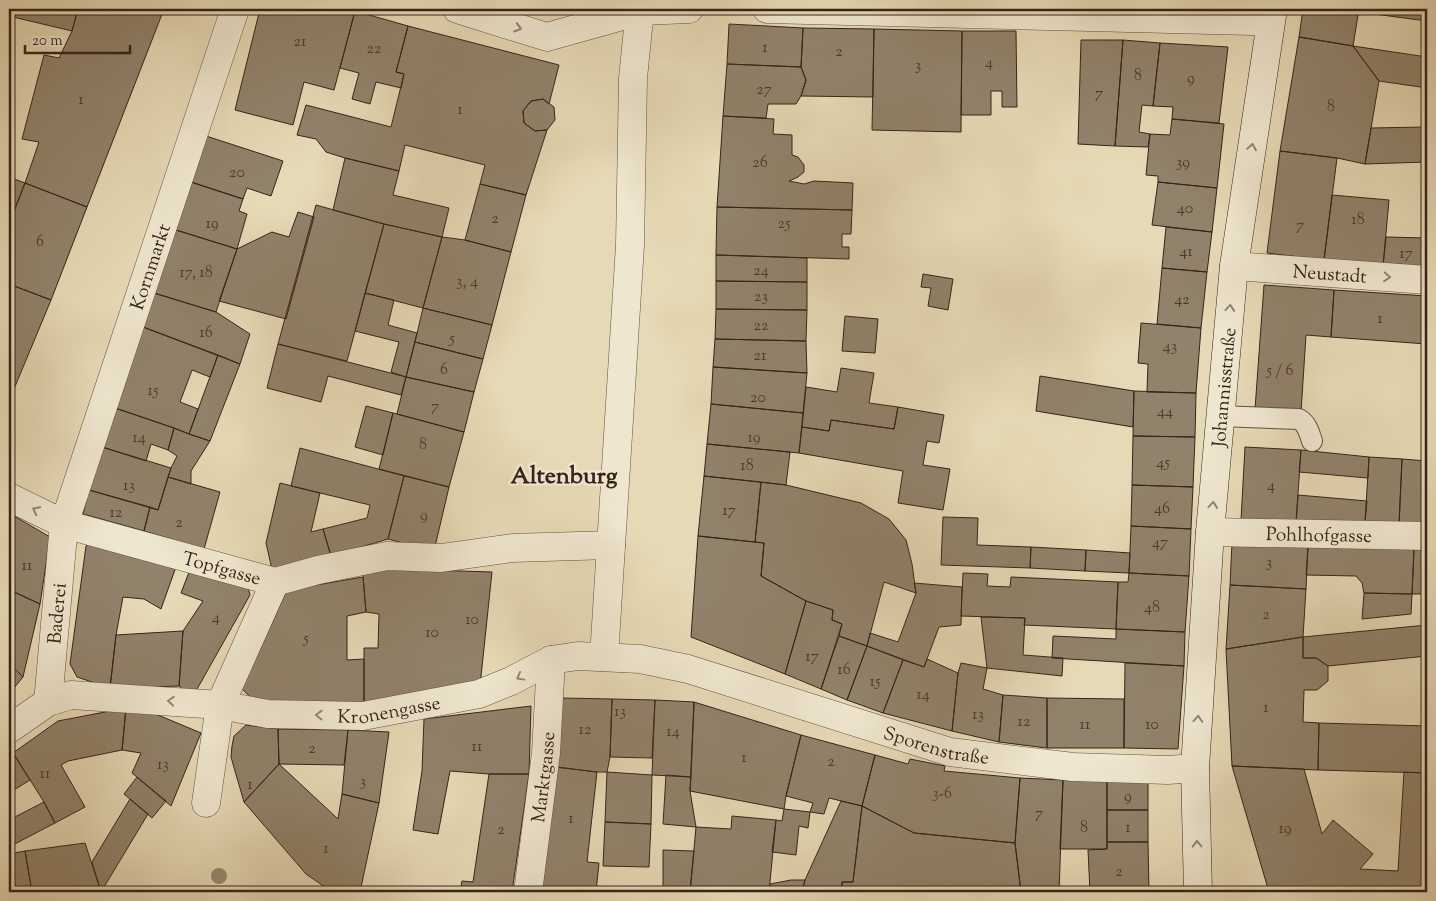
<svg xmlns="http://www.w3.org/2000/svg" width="1436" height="901" font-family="'Sorts Mill Goudy',serif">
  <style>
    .building { fill: #91826b; stroke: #35241b }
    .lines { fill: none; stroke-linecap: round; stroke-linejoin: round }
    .lane-casing { stroke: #615142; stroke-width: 22 }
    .street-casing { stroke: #615142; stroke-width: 29 }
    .secondary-casing { stroke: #35241b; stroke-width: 29 }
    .lane { stroke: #efe6cf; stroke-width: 20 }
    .street { stroke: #efe6cf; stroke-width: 28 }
    .secondary { stroke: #efe6cf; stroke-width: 28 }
    .tree { fill: #998a72 }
    .oneway { stroke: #928575 }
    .labels { text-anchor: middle; stroke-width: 5; stroke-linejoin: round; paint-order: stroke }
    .number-label { font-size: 16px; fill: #4c3c2f }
    .street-label { font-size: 19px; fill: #35241b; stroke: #efe6cf }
    .district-label { font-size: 24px; font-weight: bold; fill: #35241b; stroke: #efe6cf }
  </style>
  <rect width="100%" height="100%" fill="#e6d9b5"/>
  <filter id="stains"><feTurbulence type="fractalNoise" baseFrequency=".004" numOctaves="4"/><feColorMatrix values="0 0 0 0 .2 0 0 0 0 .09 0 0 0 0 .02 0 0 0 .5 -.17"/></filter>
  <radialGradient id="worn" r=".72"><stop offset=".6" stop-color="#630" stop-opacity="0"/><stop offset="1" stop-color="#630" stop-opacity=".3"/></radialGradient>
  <path class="building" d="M15,9H78L72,31L13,17Z
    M78,9H164L87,207L25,183L39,142L22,139L44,55L59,58L72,31Z
    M260,9H344L355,11L334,90L304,82L293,125L235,110Z
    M1303,9H1359L1353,46L1299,37Z
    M1359,9H1427V21L1359,12Z
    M355,11L408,26L396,72L404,74L401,88L376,82L370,104L352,99L359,73L340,68Z
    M729,24L803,28L801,67L727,64Z
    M408,26L559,65L549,104L543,99L531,101L523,111L524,123L535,131L547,130L526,195L480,184L485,165L405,145L399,171L345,158L326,152L316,139L297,135L306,105L391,127L404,74L396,72Z
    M803,28L874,29L873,97L801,96L806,80L801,67Z
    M874,29L962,31L961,132L872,130Z
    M962,31H1016L1017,107H1002V91H991V115H961Z
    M1299,37L1353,46L1379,81L1365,164L1337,158L1280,151Z
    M1081,40H1123L1115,146L1078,144Z
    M1123,40L1160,43L1153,106L1142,105L1139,132L1150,134L1148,147L1115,146Z
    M1160,43L1228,47L1219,123L1172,119L1173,107L1153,106Z
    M1353,46L1427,57V88L1379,81Z
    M727,64L801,67L806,80L801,96L796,104H768L766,118L723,116Z
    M543,99L554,107L555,120L547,130L535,131L524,123L523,111L531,101Z
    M723,116L774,119L773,134L792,135V155L798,157L804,165V172L798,177L789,181L804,184L814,181L853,183L852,210L717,207Z
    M1172,119L1224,124L1217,188L1158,182V176L1146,175L1150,134L1170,135Z
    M1427,127V162L1365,164L1371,128Z
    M206,136L283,161L271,196L247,188L243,199L191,182Z
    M1280,151L1337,158L1324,260L1267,253Z
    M345,158L399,171L393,195L449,208L442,237L384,224L333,210Z
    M9,177L25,183L12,216L9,215Z
    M191,182L243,199L239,211L247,214L237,249L176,230Z
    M1158,182L1217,188L1212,232L1152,225Z
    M25,183L87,207L51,300L9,284V224Z
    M480,184L526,195L511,252L465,240Z
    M1332,195L1389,200L1383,266L1324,260Z
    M316,205L384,224L347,361L278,344Z
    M717,207L852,210L851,234H842V247H849V259L716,255Z
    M298,212L314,217L286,319L219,301L237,249L272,232L289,237Z
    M384,224L442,237L423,308L365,293Z
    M1166,227L1212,232L1207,272L1162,268Z
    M176,230L237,249L216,312L154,293Z
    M442,237L465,240L511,252L492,325L423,308Z
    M1386,237L1427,238V267L1383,266Z
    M716,255L807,258V282L716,281Z
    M1162,268L1207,272L1201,328L1157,324Z
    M923,274L953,279L948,310L928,306L931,288L921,287Z
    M716,281L807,282V310L716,309Z
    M9,284L51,300L9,401Z
    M1264,285L1334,290L1331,337L1306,335L1301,412L1255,409Z
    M1334,290L1427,296V344L1331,337Z
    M154,293L216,312L250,334L240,364L143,327Z
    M365,293L394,300L388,325L417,333L406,377L391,372L399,342L355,331Z
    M423,308L492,325L483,359L415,342Z
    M716,309L807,310L806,341L715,339Z
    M845,316L878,319L875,353L842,351Z
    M1141,323L1201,328L1196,393L1147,392L1148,364L1138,363Z
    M143,327L218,355L210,377L192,370L180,402L198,409L189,434L174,428L115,408Z
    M715,339L806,341L807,373L713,367Z
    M415,342L483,359L474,392L406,377Z
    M278,344L406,377L401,395L328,376L321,402L267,388Z
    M218,355L240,364L210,441L189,434Z
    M713,367L807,373L803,413L711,404Z
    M841,368L874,373L869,403L898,407L894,429L831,420L829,431L802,427L806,387L837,392Z
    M1040,376L1134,391L1133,427L1036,411Z
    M406,377L474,392L464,432L397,414Z
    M1134,391L1196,393L1195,437L1133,436Z
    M711,404L803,413L799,453L707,444Z
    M366,406L393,413L383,455L355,447Z
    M898,407L944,415L939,443L927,441L923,465L950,469L943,510L898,503L903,471L799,453L802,427L829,431L831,420L894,429Z
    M115,408L174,428L168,450L151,444L146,461L102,447Z
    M393,413L464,432L449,487L379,469Z
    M174,428L189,434L210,441L191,471V484L168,477L171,468L177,456L168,450Z
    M1133,436L1195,437L1193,487L1132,485Z
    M707,444L790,452L786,485L704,476Z
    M102,447L171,468L158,510L89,490Z
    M1245,447L1301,450L1296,523L1241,520Z
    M300,448L404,476L388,539L331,556L323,529L367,518L370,505L291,486Z
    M1301,450L1369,457L1368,478L1299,472Z
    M1369,457L1402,459L1399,525L1365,522Z
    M1402,459L1427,461V525H1399Z
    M404,476L449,487L434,551L388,539Z
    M704,476L761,482L755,542L698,536Z
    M168,477L220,492L204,549L144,531L150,507L158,510Z
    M761,482L786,485L861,503L889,519L906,540L912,564L916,593L884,582L867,646L839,636L842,624L832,620L833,610L806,601L761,576L764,543L755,542Z
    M280,483L320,493L311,532L323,529L331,556L273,574L266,543Z
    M1132,485L1193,487L1191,529L1131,526Z
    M89,490L150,507L144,531L83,514Z
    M1298,495L1367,501L1365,522L1296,523Z
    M9,513L50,537L40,604L12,591L9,603Z
    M943,517L978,518L977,545L1031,547L1030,568L941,565Z
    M1131,526L1191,529L1189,576L1129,573Z
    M698,536L764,543L761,576L806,601L785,674L691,637Z
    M94,540L177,564L161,609L144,599L123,597L116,635L110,688L77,677L70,664L86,546Z
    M1232,543L1308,547L1306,589L1230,585Z
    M1031,547L1086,550L1085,571L1030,568Z
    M1308,547L1414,549L1412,594L1364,593L1362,583L1356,576L1306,575Z
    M1414,549H1427V594H1412Z
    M1086,550L1130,553L1129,573L1085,571Z
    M191,567L247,583L250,595L196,691H185L179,686L183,631L203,601L181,593Z
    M365,568L492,572L480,686L364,704V648H378L379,614L366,612L363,577Z
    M963,573L988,574L987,586L1010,587L1011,577L1118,582L1116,629L1024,625L1025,618L961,616Z
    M1129,573L1189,576L1185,632L1116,629L1118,582H1128Z
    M363,577L366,612L347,616V660L364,659V704L260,706L242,689L287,590Z
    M914,583L962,587L961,625L939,627L924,667L867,646L870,633L898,642L916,593Z
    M1230,585L1306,589L1303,637L1226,649Z
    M12,591L40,604L23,677L9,663V603Z
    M1364,593L1412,594L1411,614L1362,619Z
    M806,601L833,610L832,620L842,624L821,689L785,674Z
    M981,617L1025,618L1023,655L1063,658L1062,676L987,668Z
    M1427,625V656L1328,666L1316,658H1303V637Z
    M1116,629L1185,632L1184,666L1052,658L1053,636L1116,639Z
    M183,631L179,686L110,688L116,635Z
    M839,636L867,646L847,700L821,689Z
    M1303,637V658H1316L1328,666V681L1317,690H1304L1303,722L1319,723L1318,770L1232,766L1226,649Z
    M867,646L903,660L883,713L847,700Z
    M927,659L958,673L952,731L883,713L903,660L924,667Z
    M9,663L23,677L9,694Z
    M961,663L987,668L983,689L1003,695L999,742L952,731L958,673Z
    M1125,663L1184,666L1178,749L1124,748Z
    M1003,695L1047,698V748L999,742Z
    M561,698L612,699L610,757L607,772H597L556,767Z
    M1047,698L1124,699V748H1047Z
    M612,699L655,700L652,758L610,757Z
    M655,700L694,702L691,777L652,775Z
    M694,702L801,735L786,796L784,809L690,791Z
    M531,706L529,774H489L450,771L438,834L413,830L422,771L424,719Z
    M126,708L158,715L201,733L171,806L132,773L141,753L122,750Z
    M126,708L122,750L68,761L61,765L85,807L55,823L44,802L13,753L58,721Z
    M1319,723L1427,726V773L1318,770Z
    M246,725L278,729L279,764L244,802L231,757L232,746L234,736Z
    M278,729L348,730L344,765L279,764Z
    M348,730L389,732L379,803L342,794Z
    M801,735L875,755L862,806L829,798L824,814L810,812L813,803L786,796Z
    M13,753L30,780L9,793V755Z
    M875,755L908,764L910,759L945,766L944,771L1020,778L1015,843L914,833L862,806Z
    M279,764L338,819L342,794L379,803L360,892H332L306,874L244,802Z
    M1232,766L1304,769L1322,834L1333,820L1373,854L1360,869L1398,871L1404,772L1427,773V892H1269Z
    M556,767L597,772L587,862L599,863L596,892H542Z
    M607,772L652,775L651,824L605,822Z
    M489,774H529L512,892H460L462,881L473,882Z
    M666,775L691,777L690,791L696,827L663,824Z
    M137,777L166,801L152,818L124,794Z
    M1020,778L1063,780L1059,892H1021L1015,843Z
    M1107,779V849H1060L1063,780Z
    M1107,779H1148V810H1107Z
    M130,799L148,814L101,892L92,862Z
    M841,801L862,806L853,882H842V892H802L805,880Z
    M44,802L55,823L9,847V820Z
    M862,806L914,833L1015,843L1021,892H842V882H853Z
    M784,809L810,812L808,828L799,826L796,855L772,852L776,820L782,821Z
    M1107,810H1148V842H1107Z
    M732,816L776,820L769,892H690L696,827L731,829Z
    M605,822L651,824L649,867L603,866Z
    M1107,842H1148L1149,890L1120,892H1090L1088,850L1107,849Z
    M85,843L101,892H32L25,851Z
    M663,850L694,851L690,892H663Z
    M25,851L32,892H9V854Z
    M791,880H805L802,892H769L770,884Z"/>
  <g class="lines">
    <g class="lane-casing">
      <path id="lane" d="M1220,416L1299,419C1307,424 1309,432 1312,441"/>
    </g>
    <g class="street-casing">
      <g id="street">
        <path d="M457,9L547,37L640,11L689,9"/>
        <path d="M767,9L1252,21L1270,23"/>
        <path id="s1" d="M1234,266L1427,280"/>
        <path id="s2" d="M9,497L64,524L275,582L318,570L387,556L441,558L512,548L611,545"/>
        <path id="s3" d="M1210,532L1427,536"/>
        <path d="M604,657L630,245L633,78L640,9"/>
        <path id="s4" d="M48,702L64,524L235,9"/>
        <path id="s5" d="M9,729L48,702L71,695L220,705L268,714L363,716L479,694L511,681L551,660L578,656L640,659L688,669L950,752L1073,767L1168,770L1195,768"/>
        <path d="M206,803L220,705L275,582"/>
        <path id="s6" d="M528,892L546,753L551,660"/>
      </g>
    </g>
    <g class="secondary-casing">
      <g id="secondary">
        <path id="s7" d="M1198,892L1195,768L1210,532L1234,266L1273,9"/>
      </g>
    </g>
    <use href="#lane" class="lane"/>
    <use href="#street" class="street"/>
    <use href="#secondary" class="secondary"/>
  </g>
  <circle class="tree" cx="219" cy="876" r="8"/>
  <defs><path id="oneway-chevron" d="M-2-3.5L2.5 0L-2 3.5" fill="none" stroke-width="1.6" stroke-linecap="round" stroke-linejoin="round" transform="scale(1.25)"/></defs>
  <g class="oneway">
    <use href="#oneway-chevron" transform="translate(518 28) rotate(17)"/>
    <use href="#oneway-chevron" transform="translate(1252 147) rotate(-81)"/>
    <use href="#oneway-chevron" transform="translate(1387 277) rotate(4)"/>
    <use href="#oneway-chevron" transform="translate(1230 308) rotate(-85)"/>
    <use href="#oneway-chevron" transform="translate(1213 505) rotate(-85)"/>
    <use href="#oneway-chevron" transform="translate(36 510) rotate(-153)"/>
    <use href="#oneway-chevron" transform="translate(520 677) rotate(151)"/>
    <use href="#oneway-chevron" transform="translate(171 701) rotate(-175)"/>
    <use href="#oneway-chevron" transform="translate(319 715) rotate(-179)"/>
    <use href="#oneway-chevron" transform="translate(1198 719) rotate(-86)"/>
    <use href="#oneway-chevron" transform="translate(1197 844) rotate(-91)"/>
  </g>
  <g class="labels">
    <g class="number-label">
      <text x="300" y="46">21</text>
      <text x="765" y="52">1</text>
      <text x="374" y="53">22</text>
      <text x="839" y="56">2</text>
      <text x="989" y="67">4</text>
      <text x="918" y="70">3</text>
      <text x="1138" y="80">8</text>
      <text x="1191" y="83">9</text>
      <text x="764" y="94">27</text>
      <text x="1099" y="98">7</text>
      <text x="81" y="104">1</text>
      <text x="1331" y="111">8</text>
      <text x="460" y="114">1</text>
      <text x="760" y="167">26</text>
      <text x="1183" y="167">39</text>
      <text x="237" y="177">20</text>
      <text x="1185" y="213">40</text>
      <text x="495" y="223">2</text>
      <text x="1358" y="224">18</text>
      <text x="212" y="228">19</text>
      <text x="784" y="228">25</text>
      <text x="1300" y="230">7</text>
      <text x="40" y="246">6</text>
      <text x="1186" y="256">41</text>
      <text x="1406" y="258">17</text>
      <text x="761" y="275">24</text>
      <text x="196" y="277">17, 18</text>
      <text x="467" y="286">3, 4</text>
      <text x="761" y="301">23</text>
      <text x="1182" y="304">42</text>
      <text x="1380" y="323">1</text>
      <text x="761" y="330">22</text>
      <text x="206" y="337">16</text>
      <text x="452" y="343">5</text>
      <text x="1170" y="351">43</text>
      <text x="760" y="360">21</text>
      <text x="444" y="374">6</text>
      <text x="1280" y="375">5 / 6</text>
      <text x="153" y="395">15</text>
      <text x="758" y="402">20</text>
      <text x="435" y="411">7</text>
      <text x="1165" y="416">44</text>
      <text x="139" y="442">14</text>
      <text x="754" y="442">19</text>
      <text x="423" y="449">8</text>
      <text x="1163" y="467">45</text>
      <text x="747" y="470">18</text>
      <text x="129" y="490">13</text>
      <text x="1271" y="490">4</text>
      <text x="1162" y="513">46</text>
      <text x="729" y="515">17</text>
      <text x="116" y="517">12</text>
      <text x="424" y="520">9</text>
      <text x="179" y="527">2</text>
      <text x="1160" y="547">47</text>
      <text x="1269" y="567">3</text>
      <text x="27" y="570">11</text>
      <text x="1152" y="612">48</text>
      <text x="1266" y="619">2</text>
      <text x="216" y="622">4</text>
      <text x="472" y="624">10</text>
      <text x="432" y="637">10</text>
      <text x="306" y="643">5</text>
      <text x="812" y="661">17</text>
      <text x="844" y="674">16</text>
      <text x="875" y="686">15</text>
      <text x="923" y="699">14</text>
      <text x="1266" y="712">1</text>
      <text x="620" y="716">13</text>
      <text x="978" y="719">13</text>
      <text x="1024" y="726">12</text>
      <text x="1085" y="729">11</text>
      <text x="1152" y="729">10</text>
      <text x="585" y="734">12</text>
      <text x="673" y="736">14</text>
      <text x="477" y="751">11</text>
      <text x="312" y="753">2</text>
      <text x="744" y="762">1</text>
      <text x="831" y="766">2</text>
      <text x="163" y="769">13</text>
      <text x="45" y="778">11</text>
      <text x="363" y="786">3</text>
      <text x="250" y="789">1</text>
      <text x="942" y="798">3-6</text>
      <text x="1128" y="801">9</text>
      <text x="1039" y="818">7</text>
      <text x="571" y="823">1</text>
      <text x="1084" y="832">8</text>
      <text x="1128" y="832">1</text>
      <text x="1285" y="833">19</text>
      <text x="501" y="834">2</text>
      <text x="326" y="853">1</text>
      <text x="1119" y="876">2</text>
    </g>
    <g class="street-label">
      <text dy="7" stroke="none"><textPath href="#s4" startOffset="450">Kornmarkt</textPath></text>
      <text dy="7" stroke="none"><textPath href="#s1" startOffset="96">Neustadt</textPath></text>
      <text dy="7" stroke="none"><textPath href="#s7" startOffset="506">Johannisstraße</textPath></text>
      <text dy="7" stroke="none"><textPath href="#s3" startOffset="109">Pohlhofgasse</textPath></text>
      <text dy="7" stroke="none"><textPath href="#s2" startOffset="225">Topfgasse</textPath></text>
      <text dy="7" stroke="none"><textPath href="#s4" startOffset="89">Baderei</textPath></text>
      <text dy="7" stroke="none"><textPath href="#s5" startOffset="391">Kronengasse</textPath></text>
      <text dy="7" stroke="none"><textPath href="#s5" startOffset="961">Sporenstraße</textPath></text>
      <text dy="7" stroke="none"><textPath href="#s6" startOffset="116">Marktgasse</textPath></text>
    </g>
    <g class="district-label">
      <text x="564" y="483">Altenburg</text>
    </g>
  </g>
  <rect width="1436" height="901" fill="none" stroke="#e6d9b5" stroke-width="30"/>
  <rect x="10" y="10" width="1416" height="881" fill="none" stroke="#35241b" stroke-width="2.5"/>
  <rect x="15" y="15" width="1406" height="871" fill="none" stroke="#35241b"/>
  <path d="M25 45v8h105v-8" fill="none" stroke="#35241b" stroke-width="2.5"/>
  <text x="32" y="45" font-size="15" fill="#35241b" stroke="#efe6cf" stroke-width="4" paint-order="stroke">20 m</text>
  <rect width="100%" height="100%" filter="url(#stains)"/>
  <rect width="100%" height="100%" fill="url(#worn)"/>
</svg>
